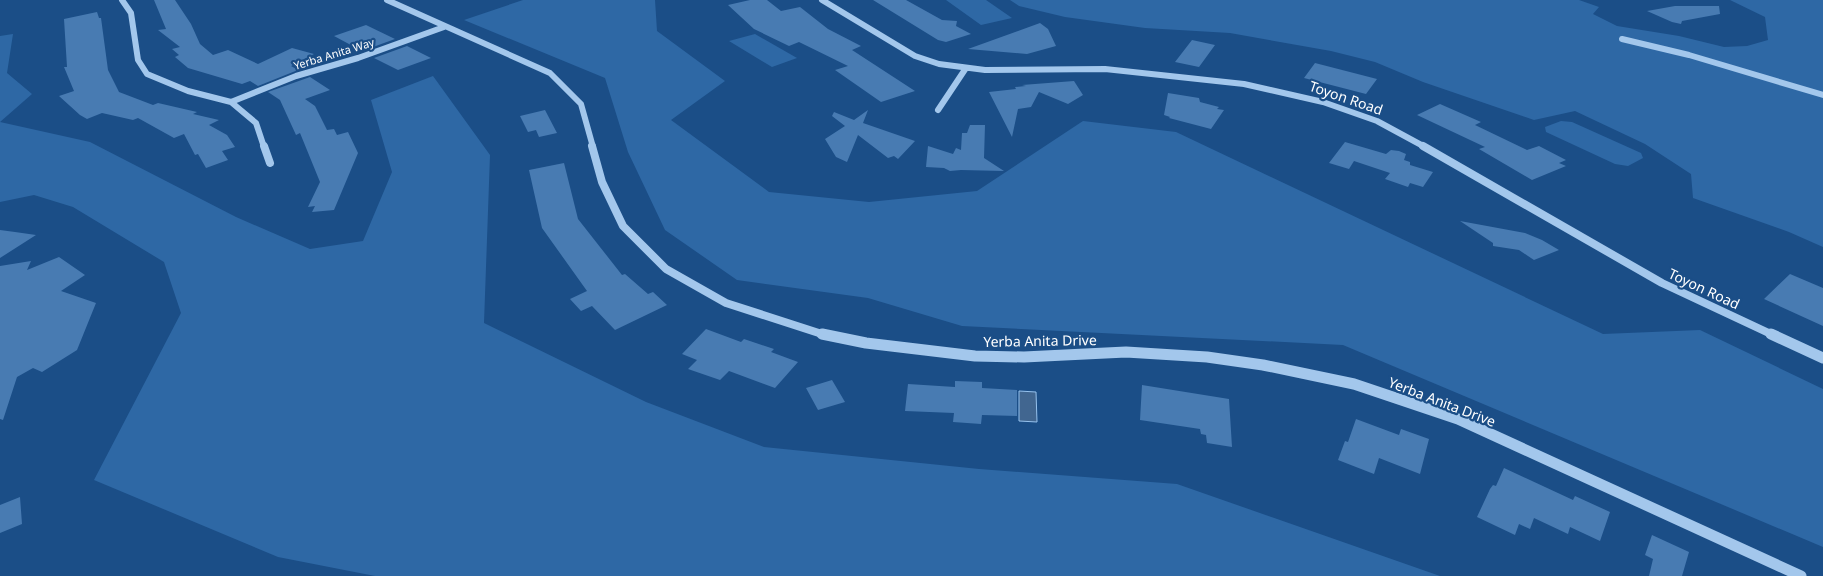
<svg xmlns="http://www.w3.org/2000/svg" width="1823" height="576" font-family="'Noto Sans',sans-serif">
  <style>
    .green { fill: #2e68a5 }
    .water { fill: #416690; stroke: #96c2ee }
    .building { fill: #487bb2 }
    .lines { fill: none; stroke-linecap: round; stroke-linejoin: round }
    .minor-far2 { stroke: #a3c7ec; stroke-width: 6 }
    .minor-far1 { stroke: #a3c7ec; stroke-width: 8 }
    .minor { stroke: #a3c7ec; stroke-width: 11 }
    .labels { text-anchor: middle; stroke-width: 4.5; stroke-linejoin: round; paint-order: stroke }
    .far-street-label { font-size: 11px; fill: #fff; stroke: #1b4e87 }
    .street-label { font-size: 14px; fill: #fff; stroke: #1b4e87 }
  </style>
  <rect width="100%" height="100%" fill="#1b4e87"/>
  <path class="green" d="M523,0H655L657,31L725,81L671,120L769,192L869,202L977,191L1083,121L1176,132L1603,334L1700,330L1823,389V547L1343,345L962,326L868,298L737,280L665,230L628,152L605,78L464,20Z
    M946,0H986L1012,18L981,25Z
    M1010,0H1579L1599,7L1593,14L1617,26L1679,36L1724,47L1747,46L1768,40L1765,17L1730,0H1823V247L1789,232L1693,198L1691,174L1645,144L1575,111L1534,120L1423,82L1375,62L1331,51L1230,33L1145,28L1065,17L1019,6Z
    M13,34L7,73L32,94L0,122L90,142L236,217L310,249L363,241L392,172L371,100L433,76L490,155L484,323L646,402L764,447L979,469L1177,484L1440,576H375L278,557L94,480L181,313L164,262L73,207L34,195L0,202V36Z
    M755,34L797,58L772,67L729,41Z
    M1561,121L1572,122L1641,153L1643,158L1628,166L1615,164L1546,132L1545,127Z"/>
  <path class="water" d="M1019,391L1036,392L1037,422L1019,421Z"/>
  <path class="building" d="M154,0H175L191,24L200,44L213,55L228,50L258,64L292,48L314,54L291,66L298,70L258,86L250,81L242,84L188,68L175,57L179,55L172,49L180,47L158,30L166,29Z
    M750,0H767L781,11L800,7L828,29L861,46L852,50L915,91L881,102L835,70L848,66L799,42L789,46L754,29L728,5Z
    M873,0H906L942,20L957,21L956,26L971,34L946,42L938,40Z
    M1675,6H1719L1720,14L1682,21L1681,24L1672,22L1647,11Z
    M97,12L99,18H101L108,70L119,92L153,105L158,103L197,112L193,114L219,120L209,125L227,135L235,147L222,151L228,160L206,168L198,154L195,155L184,134L174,138L138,118L133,120L102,113L87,119L80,115L59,96L74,91L64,67H67L64,19Z
    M1040,23L1048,29L1056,46L1027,54L968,49Z
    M366,25L395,39L362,51L334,36Z
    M1192,40L1215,45L1199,67L1175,62Z
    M407,46L431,58L398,70L374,58Z
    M1315,63L1377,79L1366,94L1304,78Z
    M310,77L330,90L305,99L315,106L327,130L334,129L337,135L348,132L358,153L334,210L312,212L315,206L308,207L320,182L300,133L296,135L280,100L268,92Z
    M1074,81L1083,95L1068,104L1039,92L1031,107L1018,109L1012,137L989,92L1016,89L1015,87L1026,86L1022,85Z
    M1168,93L1199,98L1200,102L1219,107L1217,109L1224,110L1211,129L1169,118L1170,117L1164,115Z
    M1440,104L1481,122L1475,125L1527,150L1539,146L1566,160L1559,163L1566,166L1532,180L1479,149L1485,147L1417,115Z
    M545,110L557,133L539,137L536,130L528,132L520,116Z
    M868,110L863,123L915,141L898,159L894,156L888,158L858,135L847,162L836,157L825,139L845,126L832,116L834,112L854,120Z
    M970,125H985L984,158L1004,171L961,170L950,171L944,168L926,167L928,146L953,154L956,148L961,150L962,133H967Z
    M1345,142L1386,154L1391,150L1399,151L1406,154L1404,160L1410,162V165L1433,172L1423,187L1410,183L1408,187L1385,179L1390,173L1354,161L1349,169L1329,163Z
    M564,163L578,219L622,275L625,274L648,294L653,292L667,305L615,330L592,306L581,311L570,299L587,291L542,228L529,170Z
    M1460,221L1525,233L1542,240L1559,250L1534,260L1519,250L1493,246V243Z
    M0,230L15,232L36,235L0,258Z
    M59,257L85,275L61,291L96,303L77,350L42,372L33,368L17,377L3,420L0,419V266L31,261L27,270Z
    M1790,274L1823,288V326L1764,299Z
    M706,329L741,342L744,339L774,349L771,352L798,362L775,388L729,371L720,380L688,369L697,360L682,354Z
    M832,380L845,402L818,410L806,388Z
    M955,381L982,382V388L1017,390V416L982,415L981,424L953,422L954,413L905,411L908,384L955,387Z
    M1142,385L1229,399L1232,447L1207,443L1206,435L1201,434L1200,429L1140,420Z
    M1356,419L1399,435L1401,429L1429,439L1420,474L1379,458L1374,474L1338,460L1345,441L1348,442Z
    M1504,468L1573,500L1575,496L1610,512L1600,541L1570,527L1568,534L1534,518L1530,529L1519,524L1515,535L1477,517L1490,489L1493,485L1496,486Z
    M20,497L22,524L0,533V505Z
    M1652,535L1689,552L1682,576H1649L1653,559L1645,555Z"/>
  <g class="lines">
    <path class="minor-far2" d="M122,0L131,13L138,60L147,74L188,91L231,102L256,123L264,147
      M387,0L550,73L581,104L593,147
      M822,0L915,56L939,64L985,70L1105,69L1244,84L1323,102L1377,121L1425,147
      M1622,39L1689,55L1823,95
      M231,102L296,76L358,58L444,27
      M938,110L966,68"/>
    <path class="minor-far1" d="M264,146L270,163
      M592,146L602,182L623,226L666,269L726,303L825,335
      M1423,146L1662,283L1773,335"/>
    <path class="minor" d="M822,334L866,343L975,356L1024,357L1126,352L1207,357L1263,365L1354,384L1458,419L1801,576
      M1771,334L1823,358"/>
  </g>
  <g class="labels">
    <g class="far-street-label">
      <text transform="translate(334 54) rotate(-17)" y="4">Yerba Anita Way</text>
    </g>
    <g class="street-label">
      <text transform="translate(1346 98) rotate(19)" y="5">Toyon Road</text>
      <text transform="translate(1704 289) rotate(25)" y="5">Toyon Road</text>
      <text transform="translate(1040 341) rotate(-1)" y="5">Yerba Anita Drive</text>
      <text transform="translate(1442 402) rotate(21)" y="5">Yerba Anita Drive</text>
    </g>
  </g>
</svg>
